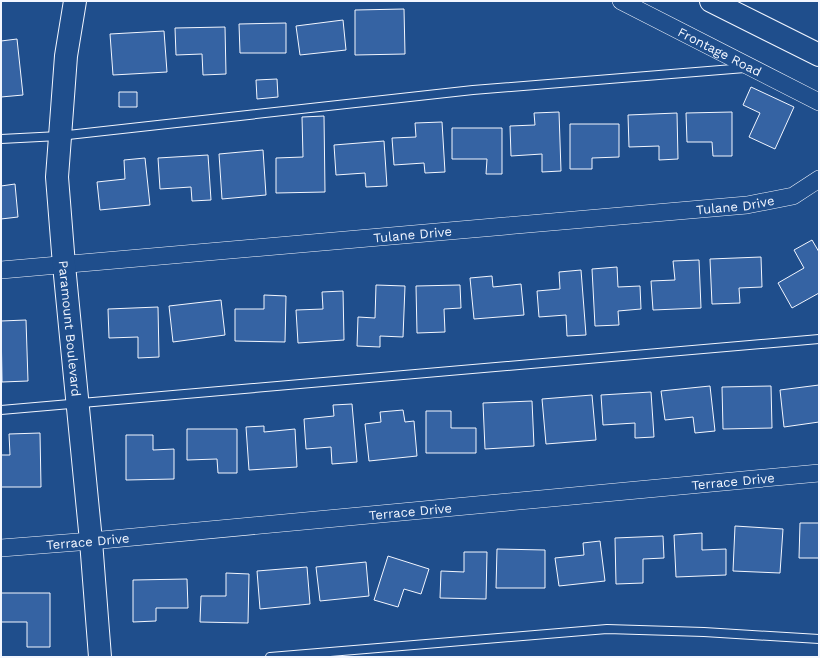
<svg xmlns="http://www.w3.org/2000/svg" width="820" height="658" font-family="'Work Sans',sans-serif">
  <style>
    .building { fill: #3563a3; stroke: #f2f6ff }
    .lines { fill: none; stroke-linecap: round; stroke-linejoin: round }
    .service-casing { stroke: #f2f6ff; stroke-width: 10 }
    .minor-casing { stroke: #f2f6ff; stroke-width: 18 }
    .secondary-casing { stroke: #f2f6ff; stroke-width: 24 }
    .service { stroke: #1f4e8c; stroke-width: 8 }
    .minor { stroke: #1f4e8c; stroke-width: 17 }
    .secondary { stroke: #1f4e8c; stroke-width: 22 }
    .labels { text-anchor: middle; stroke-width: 3; stroke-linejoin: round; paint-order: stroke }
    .street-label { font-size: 13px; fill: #f2f6ff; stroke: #1f4e8c }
  </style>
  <rect width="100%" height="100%" fill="#1f4e8c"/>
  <path class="building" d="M404,9L405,54L355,55V10Z
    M343,20L346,50L300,55L296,26Z
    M286,23V53H240L239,24Z
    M225,27L226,74L203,75L202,54L176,55L175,28Z
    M164,31L167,72L113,75L110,34Z
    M17,39L23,95L1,97V41Z
    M277,79L278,97L257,99L256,80Z
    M751,87L794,107L775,149L749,137L760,113L743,105Z
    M119,92H137V107H119Z
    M559,112L561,171L542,172V154L511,156L510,126L535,125L534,113Z
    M732,112V156H713L712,142H687L686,113Z
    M677,113L678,159L659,160V146L629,147L628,115Z
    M324,116L325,192L276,193V158L303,157L302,117Z
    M442,122L445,172L425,173L424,163L394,165L392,138L416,137L415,123Z
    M570,124H619V157L592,158V169H570Z
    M452,128H502V174H486L487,159H452Z
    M384,141L387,186L366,187L365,173L336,175L334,145Z
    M263,150L266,195L222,199L219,154Z
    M208,155L211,200L192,201L191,187L160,189L158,158Z
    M145,158L150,205L100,210L97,182L125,179L124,160Z
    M15,184L18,217L1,219V186Z
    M812,240L819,252V293L792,308L778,283L804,268L794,250Z
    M761,257L762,287L739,288L740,303L712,304L710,259Z
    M699,260L701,308L653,310L651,281L675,280L673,261Z
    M617,267L618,287L640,286L641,309L618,311L619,325L595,326L592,269Z
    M581,270L586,335L567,336L566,315L539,317L537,291L560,289L559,272Z
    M492,276L493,287L521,284L524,315L474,319L470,278Z
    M376,285L405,286L403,337L380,336V347L357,346L358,317L375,318Z
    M460,285L461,308L444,309L445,332L417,333L416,286Z
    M343,291L344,340L298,343L296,310L323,309L322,292Z
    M264,295L286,296L285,342L235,341V309H264Z
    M221,300L225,335L173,342L169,306Z
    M158,307L159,357L138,358V337L109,338L108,309Z
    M26,320L28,381L2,382L1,321Z
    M819,385V422L784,427L780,390Z
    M710,386L715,431L695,433L693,417L665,420L661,391Z
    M771,386L772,428L723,429L722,387Z
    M651,392L654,437L635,438V423L603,425L601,395Z
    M592,395L596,440L546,444L542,399Z
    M532,401L534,446L485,449L483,403Z
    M352,404L357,462L332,464L331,447L306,449L304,419L334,416L333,405Z
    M403,410L405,422L414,421L417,456L369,461L365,424L381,422L380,412Z
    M426,411H451V428H476V453H426Z
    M264,426V432L295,429L297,467L249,470L246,427Z
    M187,429H237V473H218L217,459L187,460Z
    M40,433L41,487H1V455H10L9,434Z
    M126,435H153V450L174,449V479L126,480Z
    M800,523H819V558H799Z
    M735,526L783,529L780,573L733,571Z
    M702,533V550L726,549V575L676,577L674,535Z
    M663,536L664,558L643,559V583L616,584L615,538Z
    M600,541L605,581L559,586L555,558L584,555L583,543Z
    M497,549L545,550V588H496Z
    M464,552H487L486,599L440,598L441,571L464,572Z
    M388,556L429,569L421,594L404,589L398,607L374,600Z
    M366,562L369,596L320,601L316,567Z
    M307,567L310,604L260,609L257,571Z
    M226,573L249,574L248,623L200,622L201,596H226Z
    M187,579L188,608H156V621L133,622V580Z
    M1,593H50V647H27V622H1Z"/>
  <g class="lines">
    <g class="service-casing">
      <path id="service" d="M1,139L59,136L473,90L745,68
        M1,410L819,339
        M270,657L607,629L704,632L819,639"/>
    </g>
    <g class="minor-casing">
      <g id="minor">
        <path id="s1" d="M621,1L819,102"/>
        <path id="s2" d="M1,270L747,205L793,196L819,179"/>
        <path id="s3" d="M1,548L91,541L819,473"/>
      </g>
    </g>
    <g class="secondary-casing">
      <g id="secondary">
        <path id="s4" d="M75,1L66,56L57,177L64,265L91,541L100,657"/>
        <path d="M711,1L819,55"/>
      </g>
    </g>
    <use href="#service" class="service"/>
    <use href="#minor" class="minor"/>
    <use href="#secondary" class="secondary"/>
  </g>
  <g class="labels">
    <g class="street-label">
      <text dy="5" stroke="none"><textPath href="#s1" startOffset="111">Frontage Road</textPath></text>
      <text dy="5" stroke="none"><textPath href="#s2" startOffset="737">Tulane Drive</textPath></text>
      <text dy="5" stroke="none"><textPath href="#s2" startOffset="413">Tulane Drive</textPath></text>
      <text dy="5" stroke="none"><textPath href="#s4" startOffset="329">Paramount Boulevard</textPath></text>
      <text dy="5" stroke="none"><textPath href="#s3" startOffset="735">Terrace Drive</textPath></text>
      <text dy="5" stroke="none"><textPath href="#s3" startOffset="411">Terrace Drive</textPath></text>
      <text dy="5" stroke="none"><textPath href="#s3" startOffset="87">Terrace Drive</textPath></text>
    </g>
  </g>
  <rect width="820" height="658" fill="none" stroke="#f2f6ff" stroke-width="4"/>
</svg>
